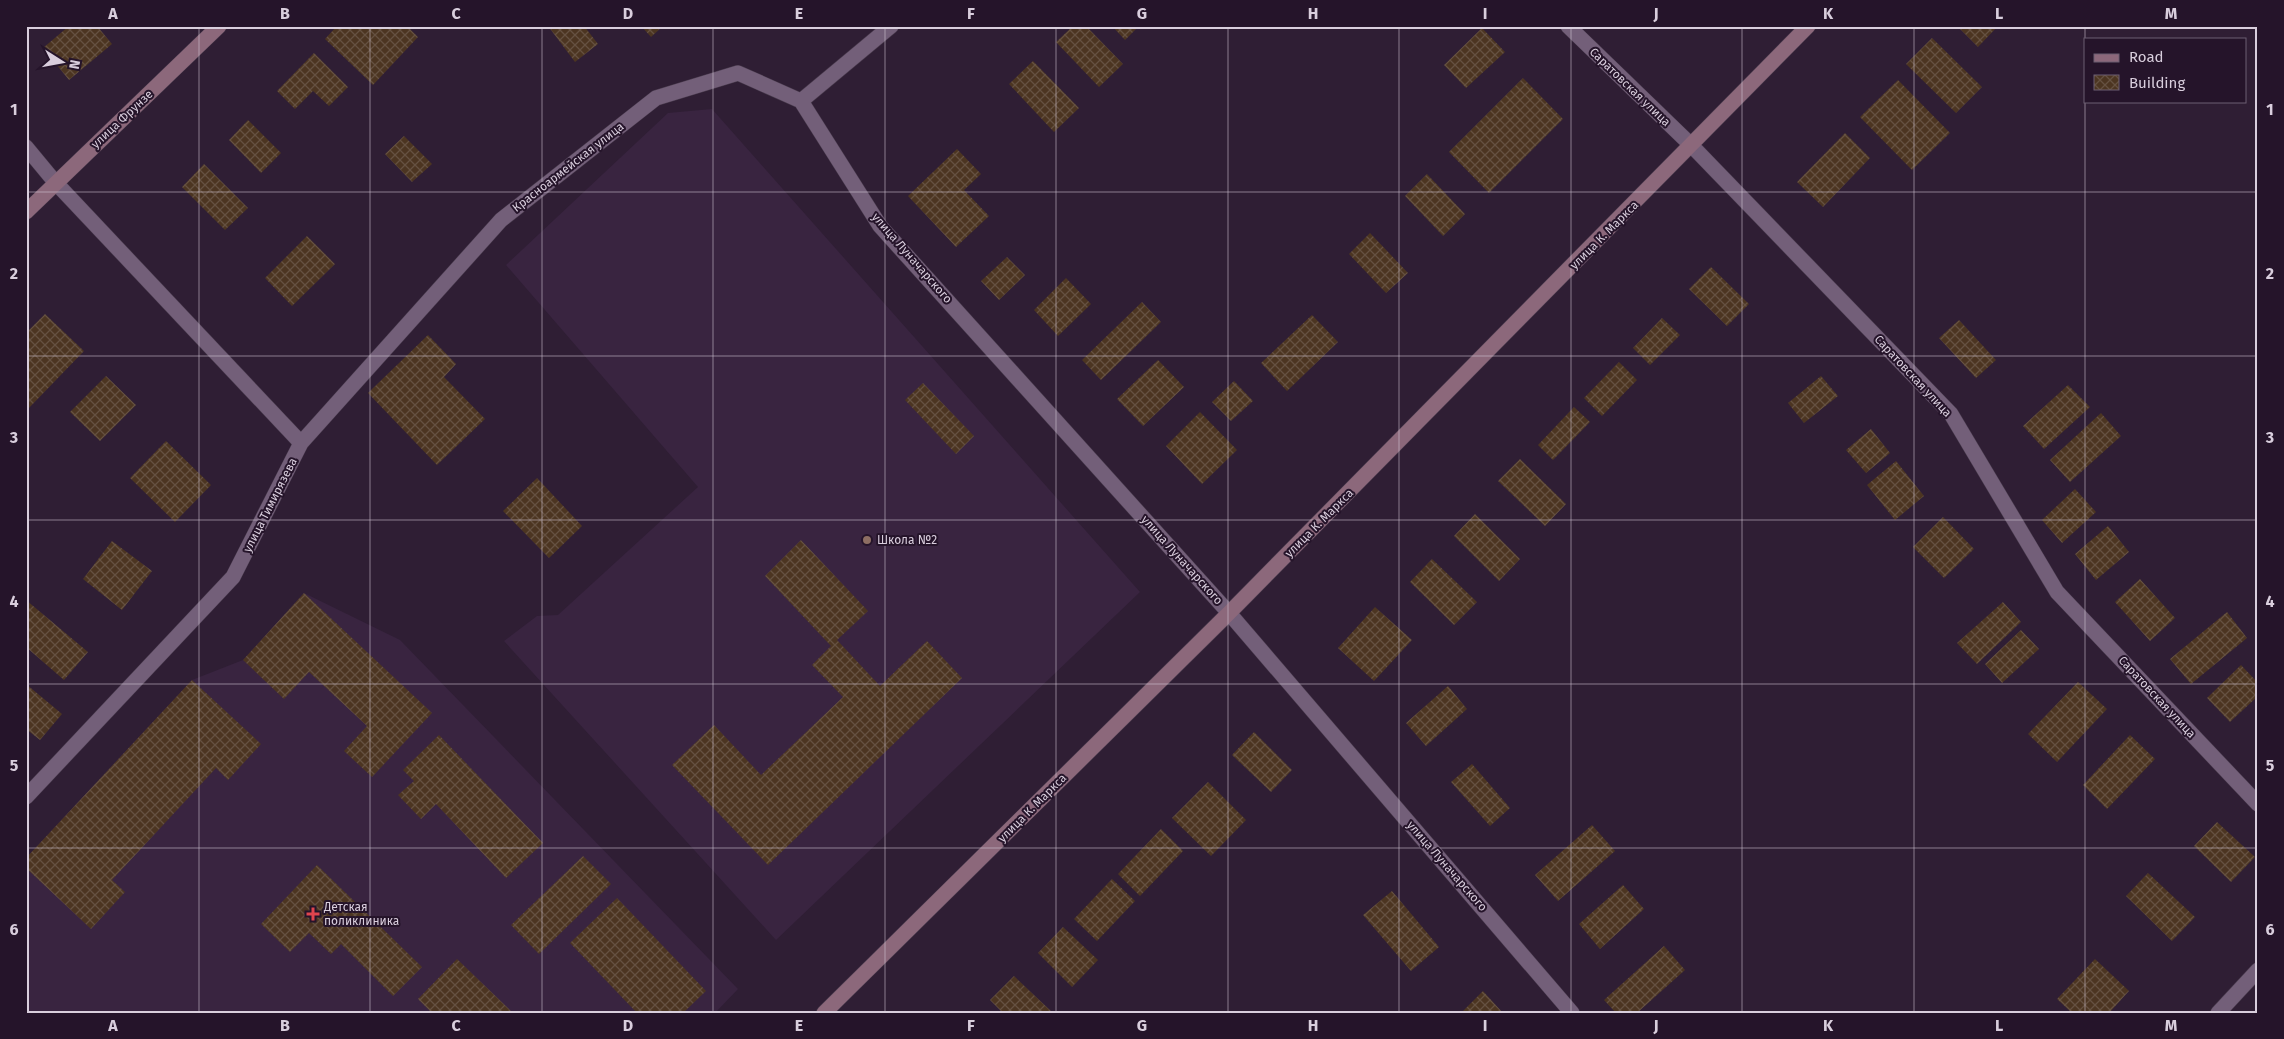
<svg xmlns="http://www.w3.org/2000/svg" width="2284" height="1039" font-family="'Fira Sans',sans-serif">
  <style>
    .built { fill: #392440 }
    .building { fill: url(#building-cross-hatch) }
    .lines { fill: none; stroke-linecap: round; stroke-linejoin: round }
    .street-casing { stroke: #493b4d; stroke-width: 16 }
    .secondary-casing { stroke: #493b4d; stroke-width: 16 }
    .street { stroke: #735f79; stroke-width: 15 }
    .secondary { stroke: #8c687b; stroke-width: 15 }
    .grid { fill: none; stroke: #d9cedd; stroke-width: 1; stroke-opacity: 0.55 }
    .education-dot { fill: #8d6e63; stroke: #25142a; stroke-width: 2 }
    .health-dot { fill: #e0444e; stroke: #25142a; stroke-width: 2 }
    .labels { text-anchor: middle; stroke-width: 4; stroke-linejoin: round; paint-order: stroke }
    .street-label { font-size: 12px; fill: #d9cedd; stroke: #25142a }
    .poi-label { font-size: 12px; fill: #d9cedd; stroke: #25142a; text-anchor: start }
    .neatline { fill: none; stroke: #d9cedd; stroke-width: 2 }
    .grid-label { font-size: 16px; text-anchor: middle; font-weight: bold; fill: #d9cedd }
  </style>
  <defs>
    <pattern id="building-cross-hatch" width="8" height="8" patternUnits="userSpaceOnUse" patternTransform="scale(1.25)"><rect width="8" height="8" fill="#4c3521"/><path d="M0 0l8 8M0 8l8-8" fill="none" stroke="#655141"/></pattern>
  </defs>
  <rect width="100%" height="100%" fill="#2f1e34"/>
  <path class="built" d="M712,109L1140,592L776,940L504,641L537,616L558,615L698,487L506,265L668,113Z
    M304,593L400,640L738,989L715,1013H26V858L192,680L243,660Z"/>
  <path class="building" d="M69,26H97L112,44L69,80L43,48Z
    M337,26H407L418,37L373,85L325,39Z
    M548,26H584L598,44L575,62Z
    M641,26H663L651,37Z
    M1073,26H1086L1123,64L1099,87L1056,42Z
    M1112,26H1139L1125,40Z
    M1957,26H1998L1978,47Z
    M1482,28L1505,52L1466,88L1444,65Z
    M1932,38L1982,87L1956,113L1906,64Z
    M314,53L348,87L329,106L313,91L295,109L277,91Z
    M1033,61L1079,108L1054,132L1009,84Z
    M1523,78L1563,119L1489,193L1449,152Z
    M1898,80L1950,133L1912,170L1860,117Z
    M248,120L281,153L261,173L229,140Z
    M1845,133L1870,158L1823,207L1797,182Z
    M404,136L432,164L412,182L385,154Z
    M957,149L981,174L964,190L989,216L956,247L908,196Z
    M204,164L248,208L225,230L182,187Z
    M1427,174L1465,214L1443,236L1405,196Z
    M1370,233L1408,273L1386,293L1349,254Z
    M307,236L335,264L292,306L265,278Z
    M1007,257L1025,275L999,300L981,281Z
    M1711,267L1749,304L1727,326L1689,289Z
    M1066,278L1091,304L1058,336L1034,310Z
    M1142,302L1161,322L1101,380L1082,360Z
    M45,314L84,351L28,409L26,333Z
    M1312,315L1338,342L1287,391L1261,363Z
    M1662,318L1680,335L1650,365L1633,348Z
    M1959,320L1996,360L1976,378L1939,338Z
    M428,335L456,364L444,377L485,419L437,465L368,393Z
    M1158,360L1184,387L1143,426L1117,399Z
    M1619,362L1637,380L1602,416L1584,398Z
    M106,376L136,405L100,441L70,412Z
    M1821,376L1838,396L1804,423L1788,403Z
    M1234,381L1253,401L1231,421L1212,402Z
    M923,383L974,436L956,454L905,400Z
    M2068,385L2090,407L2044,449L2023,426Z
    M1574,407L1590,422L1553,460L1538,445Z
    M1200,412L1237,450L1202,484L1166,446Z
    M2101,413L2121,436L2070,482L2050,460Z
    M1871,429L1890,453L1866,473L1846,450Z
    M166,441L211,485L175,522L130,478Z
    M1520,459L1566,504L1545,526L1498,481Z
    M1896,461L1924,496L1895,520L1867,485Z
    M537,478L582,526L549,558L503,511Z
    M2075,489L2096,512L2062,543L2042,520Z
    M1475,514L1520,559L1499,581L1454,536Z
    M1943,517L1974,549L1944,578L1913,547Z
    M2108,526L2129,552L2096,580L2075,554Z
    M801,540L868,611L837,640L880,686L927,641L962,678L768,865L672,765L714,725L761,775L843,697L812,665L831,646L765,576Z
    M112,541L152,571L122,610L83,579Z
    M1432,559L1477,602L1454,625L1410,582Z
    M2140,579L2175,618L2150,641L2115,602Z
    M304,593L432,713L372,777L344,751L367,726L309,672L284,699L243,660Z
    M26,600L88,652L64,680L26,647Z
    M2003,602L2021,622L1977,664L1957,643Z
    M1375,607L1412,640L1374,681L1338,648Z
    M2227,612L2247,638L2191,684L2170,659Z
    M2021,630L2039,649L2002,683L1985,664Z
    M2241,665L2258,683V696L2230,722L2207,698Z
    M192,680L261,744L228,780L216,768L112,880L125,892L91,929L26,868V858Z
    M2078,682L2107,709L2057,762L2028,734Z
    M26,684L62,714L40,740L26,729Z
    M1448,686L1467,709L1426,746L1406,723Z
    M1254,732L1292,770L1271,792L1232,755Z
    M439,735L543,843L506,878L436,804L421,819L398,795L414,781L403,770Z
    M2130,735L2155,759L2107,809L2083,785Z
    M1472,764L1510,808L1490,826L1451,782Z
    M1208,782L1246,820L1211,856L1172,818Z
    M2217,822L2255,857L2231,882L2194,846Z
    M1592,825L1615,851L1558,901L1535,875Z
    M1161,829L1183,851L1140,896L1118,874Z
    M583,856L611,884L539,954L511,925Z
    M317,865L422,967L393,996L341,944L331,954L309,933L290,952L261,924Z
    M2148,873L2195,917L2172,941L2126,896Z
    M1112,879L1135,901L1097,941L1074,919Z
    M1623,885L1644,909L1600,949L1579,924Z
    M1392,891L1439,947L1411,971L1363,915Z
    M617,898L706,991L683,1013H637L570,943Z
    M1063,927L1098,960L1072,987L1038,953Z
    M1664,946L1685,970L1637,1013H1616L1604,1000Z
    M457,959L513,1013H432L418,999Z
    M2095,959L2129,991L2109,1013H2072L2057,999Z
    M1014,976L1053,1013H1003L990,1000Z
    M1483,991L1503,1013H1461Z"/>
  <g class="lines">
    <g class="street-casing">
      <path id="street" d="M1568,26L1692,146L1951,414L2057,592L2258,804
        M801,101L880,226L1229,613L1572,1013
        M26,147L55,182L301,443L233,577L26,797
        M301,443L501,220L656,98L738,73L801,101L891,26
        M2218,1013L2258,970"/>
    </g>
    <g class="secondary-casing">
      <path id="secondary" d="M26,212L219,26
        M824,1013L1229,613L1808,26"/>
    </g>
    <use href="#street" class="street"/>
    <use href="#secondary" class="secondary"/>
  </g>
  <path class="grid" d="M199,26V1013M370,26V1013M542,26V1013M713,26V1013M885,26V1013M1056,26V1013M1228,26V1013M1399,26V1013M1571,26V1013M1742,26V1013M1914,26V1013M2085,26V1013M26,192H2258M26,356H2258M26,520H2258M26,684H2258M26,848H2258"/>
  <circle class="education-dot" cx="867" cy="540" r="5"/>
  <path class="health-dot" d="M310.5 906.5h5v5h5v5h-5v5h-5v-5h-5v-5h5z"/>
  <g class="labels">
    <g class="street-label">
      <text transform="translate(1630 87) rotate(44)" y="4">Саратовская улица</text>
      <text transform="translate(122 119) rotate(-43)" y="4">улица Фрунзе</text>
      <text transform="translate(568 167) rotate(-38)" y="4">Красноармейская улица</text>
      <text transform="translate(1604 235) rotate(-45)" y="4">улица К. Маркса</text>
      <text transform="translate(912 258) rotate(49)" y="4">улица Луначарского</text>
      <text transform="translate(1913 376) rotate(47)" y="4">Саратовская улица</text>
      <text transform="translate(270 505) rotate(-63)" y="4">улица Тимирязева</text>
      <text transform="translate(1319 523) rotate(-45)" y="4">улица К. Маркса</text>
      <text transform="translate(1182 560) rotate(48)" y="4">улица Луначарского</text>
      <text transform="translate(2157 697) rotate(47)" y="4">Саратовская улица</text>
      <text transform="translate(1032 808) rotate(-45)" y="4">улица К. Маркса</text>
      <text transform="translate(1447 866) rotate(49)" y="4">улица Луначарского</text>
    </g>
    <g class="poi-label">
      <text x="877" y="544">Школа №2</text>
      <text x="324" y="911">Детская<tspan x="324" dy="14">поликлиника</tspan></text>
    </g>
  </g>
  <rect width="2284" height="1039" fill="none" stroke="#25142a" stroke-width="55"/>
  <rect x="2084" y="38" width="162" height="65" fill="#25142a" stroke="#6d5e72"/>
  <rect x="2094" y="54" width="25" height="8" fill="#8c687b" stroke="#6d5e72"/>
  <text x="2129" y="62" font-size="15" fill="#d9cedd">Road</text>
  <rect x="2094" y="75" width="25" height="15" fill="url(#building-cross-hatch)" stroke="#6d5e72"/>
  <text x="2129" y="88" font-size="15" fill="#d9cedd">Building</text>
  <g transform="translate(62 62) rotate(101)" stroke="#25142a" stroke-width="4" paint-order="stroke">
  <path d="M0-4L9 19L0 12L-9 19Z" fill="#d9cedd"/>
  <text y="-8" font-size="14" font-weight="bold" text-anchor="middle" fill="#d9cedd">N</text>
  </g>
  <rect x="28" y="28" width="2228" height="984" class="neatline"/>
  <g class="grid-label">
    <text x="113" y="19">A</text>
    <text x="285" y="19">B</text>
    <text x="456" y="19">C</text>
    <text x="628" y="19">D</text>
    <text x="799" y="19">E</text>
    <text x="971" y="19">F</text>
    <text x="1142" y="19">G</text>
    <text x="1313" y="19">H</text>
    <text x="1485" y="19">I</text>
    <text x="1656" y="19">J</text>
    <text x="1828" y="19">K</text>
    <text x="1999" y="19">L</text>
    <text x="2171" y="19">M</text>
    <text x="14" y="115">1</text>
    <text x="2270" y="115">1</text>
    <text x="14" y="279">2</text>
    <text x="2270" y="279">2</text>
    <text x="14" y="443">3</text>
    <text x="2270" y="443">3</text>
    <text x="14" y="607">4</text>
    <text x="2270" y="607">4</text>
    <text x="14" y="771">5</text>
    <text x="2270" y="771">5</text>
    <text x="14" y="935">6</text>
    <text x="2270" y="935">6</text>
    <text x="113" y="1031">A</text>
    <text x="285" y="1031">B</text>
    <text x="456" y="1031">C</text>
    <text x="628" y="1031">D</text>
    <text x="799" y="1031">E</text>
    <text x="971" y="1031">F</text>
    <text x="1142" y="1031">G</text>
    <text x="1313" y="1031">H</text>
    <text x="1485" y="1031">I</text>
    <text x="1656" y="1031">J</text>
    <text x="1828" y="1031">K</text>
    <text x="1999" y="1031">L</text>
    <text x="2171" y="1031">M</text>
  </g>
</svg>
